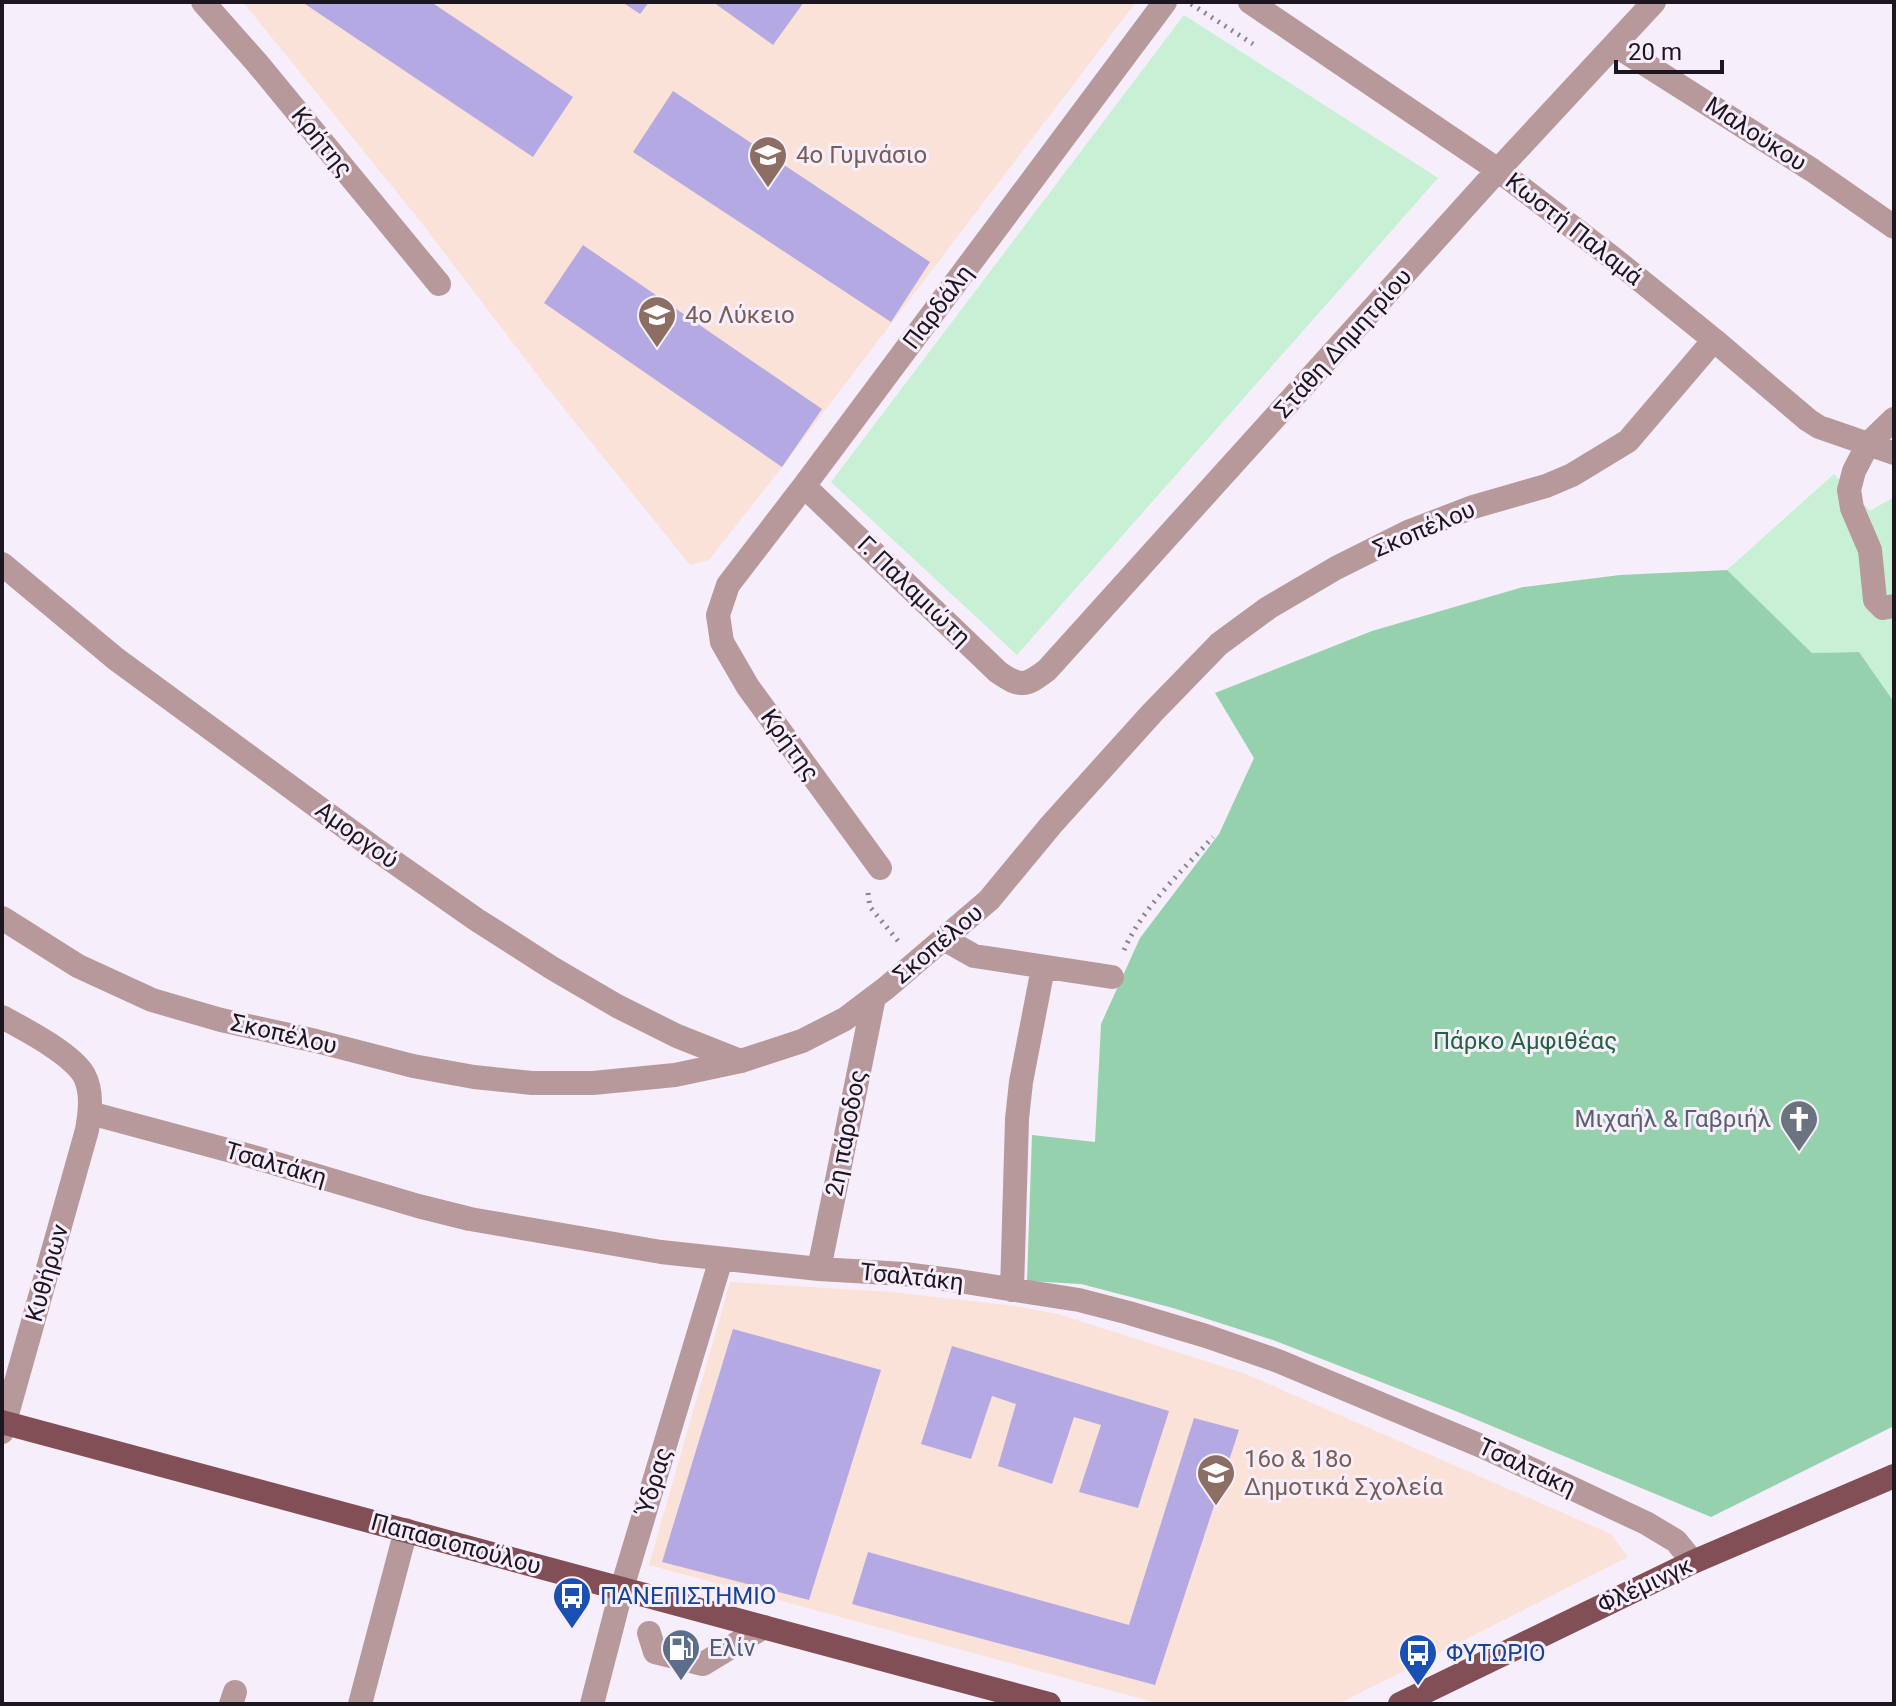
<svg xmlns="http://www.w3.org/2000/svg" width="1896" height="1706" font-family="Roboto,sans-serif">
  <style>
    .education { fill: #fae2d8 }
    .green { fill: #c7f0d5 }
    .forest { fill: #95d1ac }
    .building { fill: #b4a9e2 }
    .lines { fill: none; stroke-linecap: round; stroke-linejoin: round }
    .path { stroke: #8b8490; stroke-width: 5; stroke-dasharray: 2 6; stroke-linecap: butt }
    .minor { stroke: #b7999b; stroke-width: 24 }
    .major { stroke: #824f56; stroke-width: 24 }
    .labels { text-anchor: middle; stroke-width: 6; stroke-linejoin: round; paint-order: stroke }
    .street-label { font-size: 24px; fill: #1c1621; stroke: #f6eefb }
    .education-label { font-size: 24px; fill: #785e54; stroke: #f6eefb; text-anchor: start }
    .park-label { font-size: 24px; fill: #216440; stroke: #f6eefb }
    .worship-label { font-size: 24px; fill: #5b616d; stroke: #f6eefb; text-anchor: end }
    .transit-label { font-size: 24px; fill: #164399; stroke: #f6eefb; text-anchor: start }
    .service-label { font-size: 24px; fill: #4e5e75; stroke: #f6eefb; text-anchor: start }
  </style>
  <rect width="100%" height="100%" fill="#f6eefb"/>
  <path class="education" d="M243,2H1136L782,467L709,560L690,565L545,385L420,221Z
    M730,1282L892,1292L1015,1306L1058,1314L1246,1374L1611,1534L1628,1557L1338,1704H1161L649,1565Z"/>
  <path class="green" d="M1184,15L1438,178L1017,655L831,482Z
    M1834,474L1870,511L1894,497V702L1859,652L1812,653L1727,570Z"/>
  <path class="forest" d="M1727,570L1812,653L1859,652L1894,702V1426L1711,1517L1458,1412L1273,1340L1173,1308L1081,1284L1027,1281L1032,1135L1095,1142L1101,1024L1140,938L1219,834L1254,758L1215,693L1372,631L1523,587L1620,575Z"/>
  <path class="building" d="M302,2H431L573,97L533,157Z
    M622,2H649L640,14Z
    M713,2H804L773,45Z
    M673,91L930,262L891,322L633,152Z
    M583,245L822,409L782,467L544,303Z
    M733,1329L881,1370L809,1600L662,1562Z
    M952,1346L1169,1411L1138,1508L1079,1492L1101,1425L1074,1417L1052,1484L998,1466L1016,1404L992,1396L971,1459L921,1444Z
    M1194,1418L1239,1430L1155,1685L852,1604L868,1552L1129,1625Z"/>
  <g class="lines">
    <path class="path" d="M1191,4L1253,44
      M868,893L870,907L898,941
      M1124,950C1142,908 1182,871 1213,837"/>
    <path class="minor" d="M203,2L257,63L439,284
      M1250,2L1498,170L1614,259L1714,340L1808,420L1819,427L1894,453
      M1615,45L1812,170L1894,227
      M1894,419L1868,444L1854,471L1849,490L1852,508L1870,550L1875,600L1883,608L1894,606
      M804,486L998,672C1021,688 1026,686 1047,670L1498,170L1654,2
      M2,564L116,659L371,846L477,920L552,968L617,1006L677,1036L740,1061
      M880,868L748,687L722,642L718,615L728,585L804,486L1165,2
      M2,918L78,966L152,1000L221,1020L316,1041L413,1066L474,1077L532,1083H593L675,1075L741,1061L802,1041L845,1019L886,988L989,900L1051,825L1152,713L1219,644L1268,608L1336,568L1408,532L1473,507L1546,486L1572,475L1628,441L1714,340
      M944,939L974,956L1112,977
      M2,1017C24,1029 71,1053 84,1075C93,1092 90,1112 87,1130L2,1432
      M90,1113L257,1158L418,1206L470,1219L661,1252L819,1269L904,1274L959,1281L1079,1300L1129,1313L1206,1336L1278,1361L1486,1448L1646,1523L1676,1541L1693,1562
      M819,1269L874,997
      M1012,1290L1017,1119L1021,1082L1043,968
      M649,1633L655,1652L703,1664L764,1627
      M231,1704L235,1692
      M360,1704L406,1530
      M592,1704L622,1588L721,1259"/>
    <path class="major" d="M2,1422L1049,1704
      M1400,1704L1693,1562L1894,1476"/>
  </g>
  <defs>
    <g id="school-pin" transform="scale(2)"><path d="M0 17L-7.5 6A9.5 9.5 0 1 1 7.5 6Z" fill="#8d6e63" stroke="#f6eefb"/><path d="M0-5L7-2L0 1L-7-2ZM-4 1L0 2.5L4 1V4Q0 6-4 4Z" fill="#fff"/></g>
    <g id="church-pin" transform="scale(2)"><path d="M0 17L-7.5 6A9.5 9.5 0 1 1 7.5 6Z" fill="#6b7280" stroke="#f6eefb"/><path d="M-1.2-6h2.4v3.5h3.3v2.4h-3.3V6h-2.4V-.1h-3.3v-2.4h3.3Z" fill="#fff"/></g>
    <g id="bus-pin" transform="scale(2)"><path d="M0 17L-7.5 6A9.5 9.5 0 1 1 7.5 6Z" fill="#1a4fb4" stroke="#f6eefb"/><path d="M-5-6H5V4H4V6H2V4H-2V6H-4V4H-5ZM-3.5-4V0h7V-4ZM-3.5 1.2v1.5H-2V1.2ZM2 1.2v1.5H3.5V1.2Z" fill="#fff"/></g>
    <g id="fuel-pin" transform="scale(2)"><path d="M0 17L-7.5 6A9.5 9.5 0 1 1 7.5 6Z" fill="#5c6f8a" stroke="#f6eefb"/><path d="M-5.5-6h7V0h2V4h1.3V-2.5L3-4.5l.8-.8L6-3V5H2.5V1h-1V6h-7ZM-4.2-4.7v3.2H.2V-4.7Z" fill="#fff"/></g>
  </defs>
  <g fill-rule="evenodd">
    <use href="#school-pin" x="768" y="155"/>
    <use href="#school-pin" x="657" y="315"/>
    <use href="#church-pin" x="1799" y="1119"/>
    <use href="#school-pin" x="1216" y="1473"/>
    <use href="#bus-pin" x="572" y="1596"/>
    <use href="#fuel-pin" x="681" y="1648"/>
    <use href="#bus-pin" x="1418" y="1653"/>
  </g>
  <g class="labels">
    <g class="street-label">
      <text transform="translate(1756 134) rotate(33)" y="8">Μαλούκου</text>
      <text transform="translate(322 142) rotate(51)" y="8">Κρήτης</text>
      <text transform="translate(1574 229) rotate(38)" y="8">Κωστή Παλαμά</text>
      <text transform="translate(938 307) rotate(-53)" y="8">Παρδάλη</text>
      <text transform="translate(1343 343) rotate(-48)" y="8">Στάθη Δημητρίου</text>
      <text transform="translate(1424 529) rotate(-23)" y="8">Σκοπέλου</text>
      <text transform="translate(914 591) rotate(44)" y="8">Γ. Παλαμιώτη</text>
      <text transform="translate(790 745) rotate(54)" y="8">Κρήτης</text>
      <text transform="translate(357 835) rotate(36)" y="8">Αμοργού</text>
      <text transform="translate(938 944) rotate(-40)" y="8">Σκοπέλου</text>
      <text transform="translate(284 1034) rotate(13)" y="8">Σκοπέλου</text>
      <text transform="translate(846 1133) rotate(-79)" y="8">2η πάροδος</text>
      <text transform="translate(276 1164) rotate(16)" y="8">Τσαλτάκη</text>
      <text transform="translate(47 1273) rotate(-74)" y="8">Κυθήρων</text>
      <text transform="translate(912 1277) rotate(6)" y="8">Τσαλτάκη</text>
      <text transform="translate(1527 1467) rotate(25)" y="8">Τσαλτάκη</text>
      <text transform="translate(654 1481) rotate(-73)" y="8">Ύδρας</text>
      <text transform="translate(456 1544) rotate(15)" y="8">Παπασιοπούλου</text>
      <text transform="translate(1645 1585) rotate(-25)" y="8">Φλέμινγκ</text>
    </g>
    <g class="education-label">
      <text x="796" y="163">4ο Γυμνάσιο</text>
      <text x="685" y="323">4ο Λύκειο</text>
      <text x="1244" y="1467">16ο &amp; 18ο<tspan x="1244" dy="28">Δημοτικά Σχολεία</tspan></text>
    </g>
    <g class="park-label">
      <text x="1525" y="1049">Πάρκο Αμφιθέας</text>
    </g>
    <g class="worship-label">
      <text x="1771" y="1127">Μιχαήλ &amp; Γαβριήλ</text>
    </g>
    <g class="transit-label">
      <text x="600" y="1604">ΠΑΝΕΠΙΣΤΗΜΙΟ</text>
      <text x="1446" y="1661">ΦΥΤΩΡΙΟ</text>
    </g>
    <g class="service-label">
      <text x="709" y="1656">Ελίν</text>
    </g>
  </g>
  <rect width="1896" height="1706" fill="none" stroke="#1c1621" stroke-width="8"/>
  <path d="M1616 60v12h106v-12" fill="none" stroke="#1c1621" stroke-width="4"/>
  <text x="1628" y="60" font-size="24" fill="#1c1621" stroke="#f6eefb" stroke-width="6" paint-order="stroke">20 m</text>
</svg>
